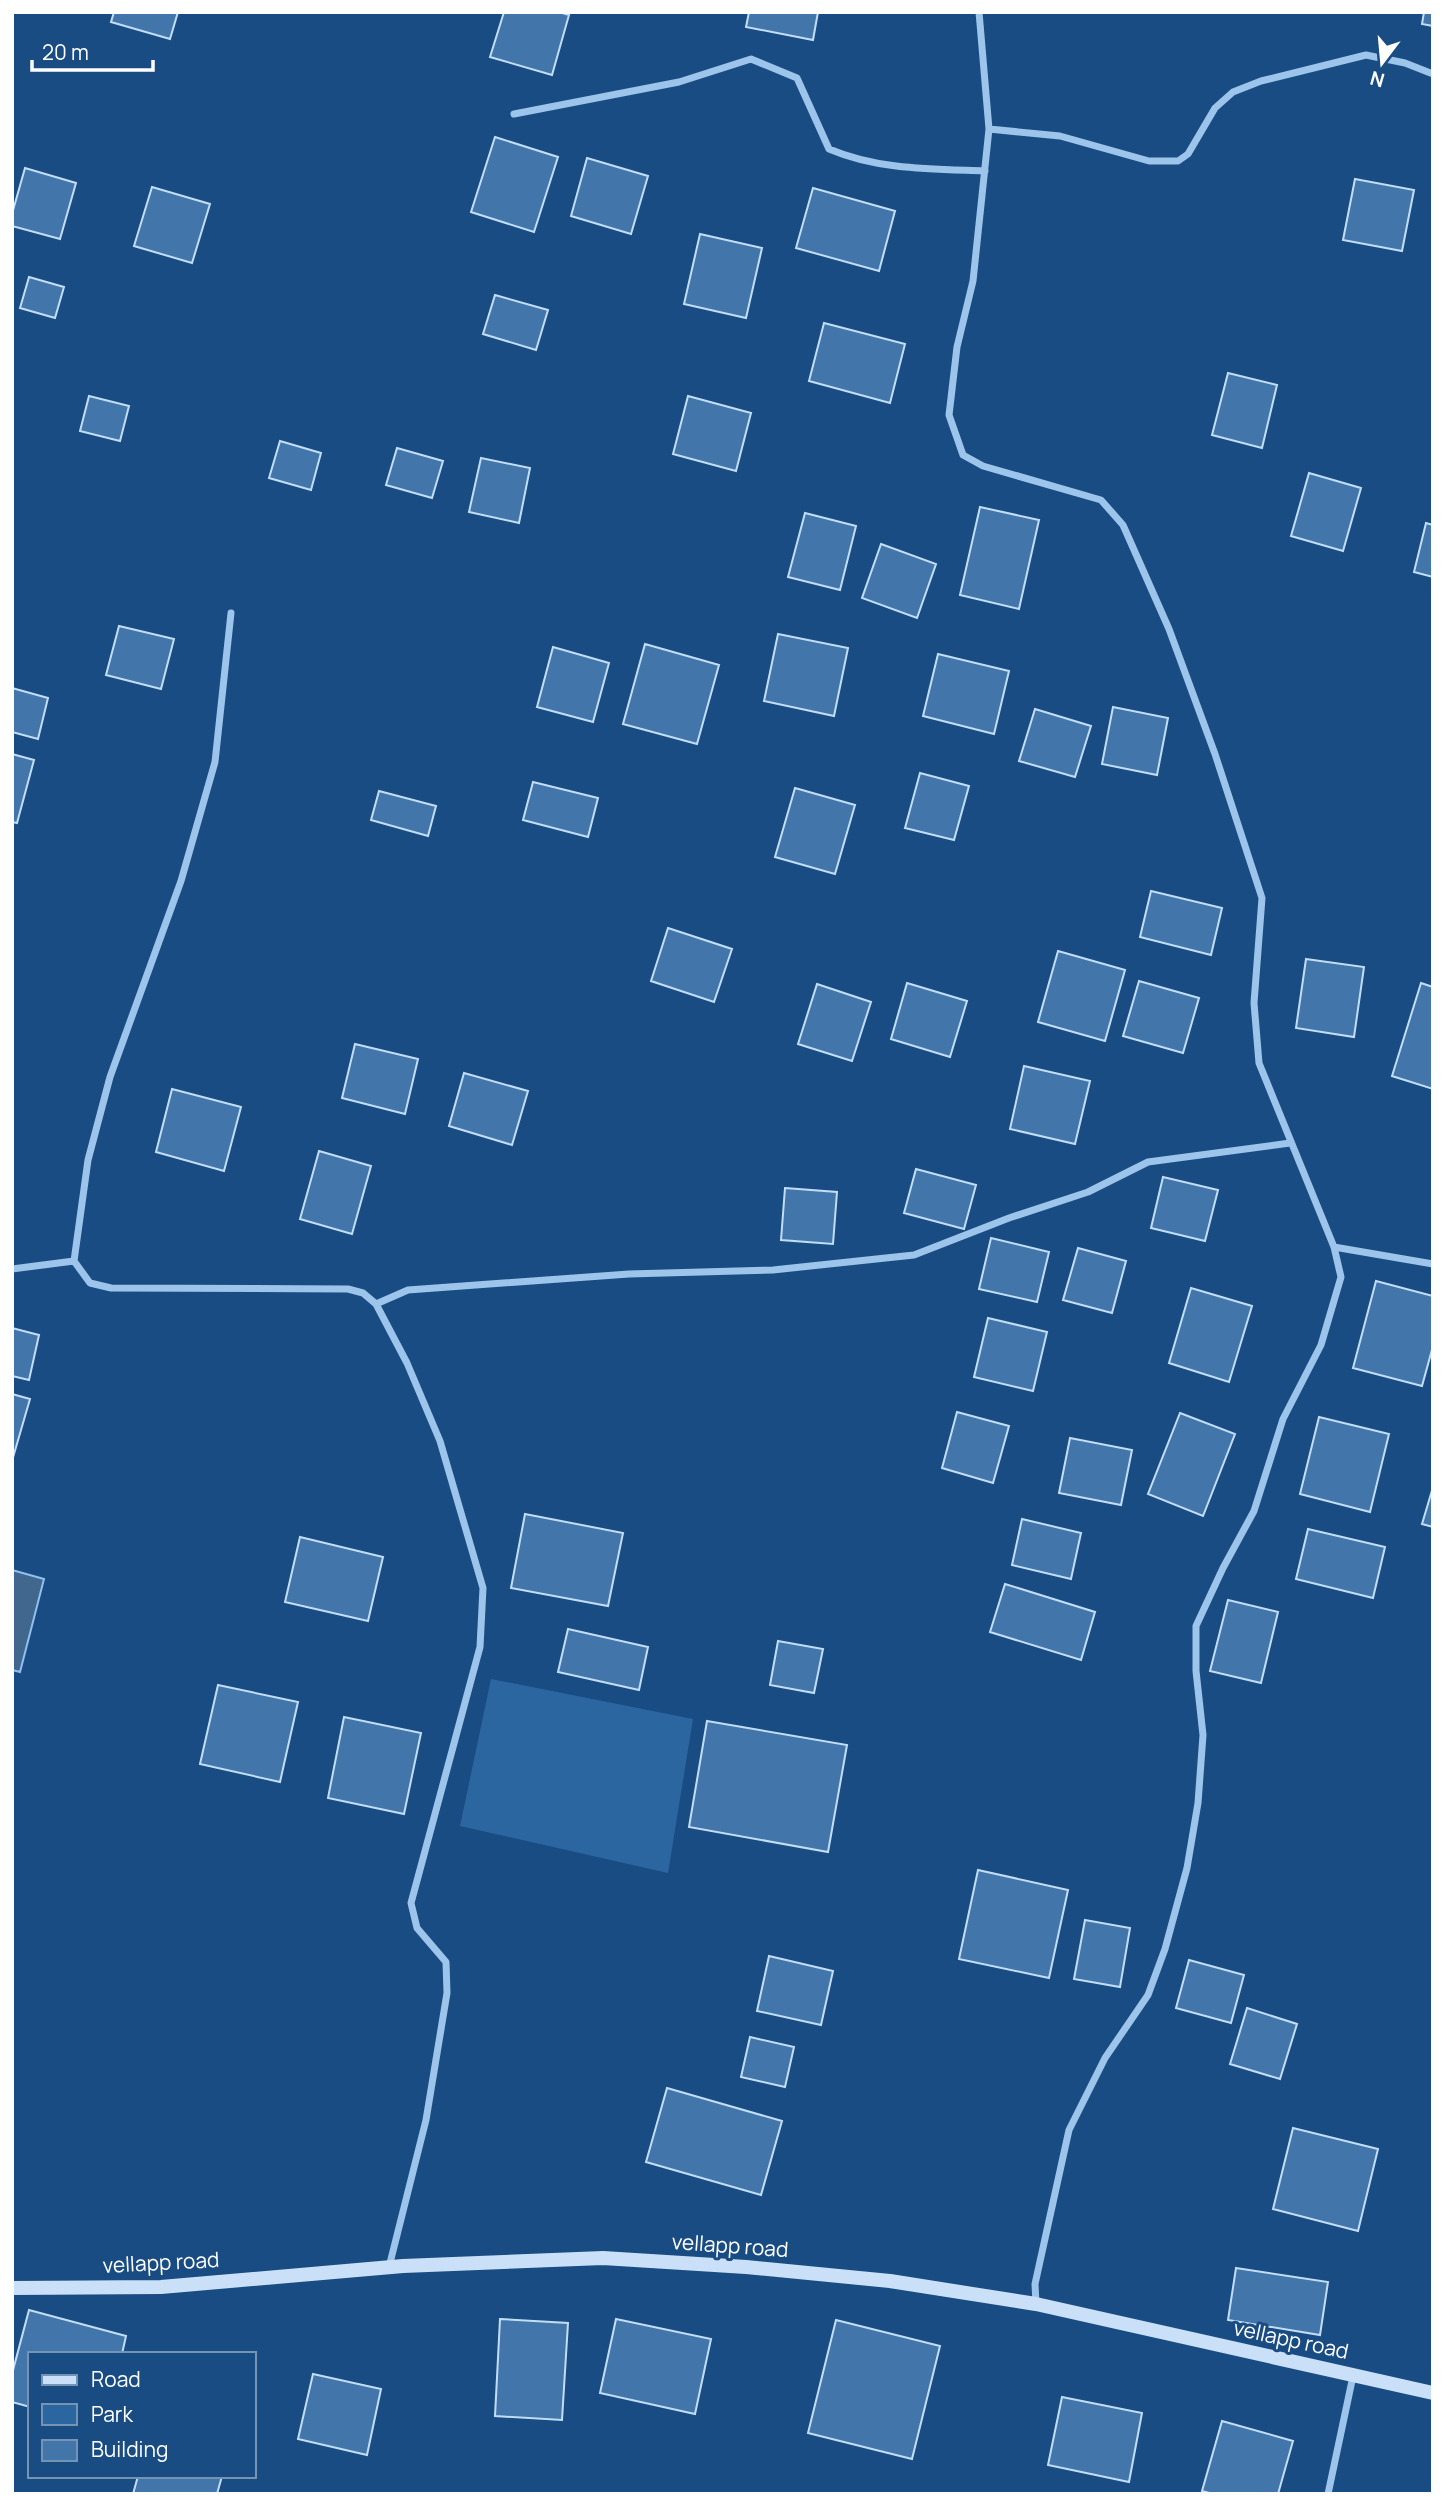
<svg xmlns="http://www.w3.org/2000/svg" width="1445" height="2506" font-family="Manrope,sans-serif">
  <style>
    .green { fill: #2c66a1 }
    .water { fill: #41678f; stroke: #90c0ed; stroke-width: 2 }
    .building { fill: #4276ab; stroke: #c2ddf8; stroke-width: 2 }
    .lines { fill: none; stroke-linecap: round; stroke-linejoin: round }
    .minor { stroke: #9dc4eb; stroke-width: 7 }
    .secondary { stroke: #c9e0f8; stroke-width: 14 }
    .labels { text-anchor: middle; stroke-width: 6; stroke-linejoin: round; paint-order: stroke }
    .street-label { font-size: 21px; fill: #fff; stroke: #194c82 }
  </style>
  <rect width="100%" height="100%" fill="#194c82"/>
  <path class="green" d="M491,1679L693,1719L668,1873L460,1826Z"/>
  <path class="water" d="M12,1570L44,1579L20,1672L12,1670Z"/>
  <path class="building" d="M114,12H178L170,39L111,22Z
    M504,12H559L569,15L552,75L490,57Z
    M749,12H818L813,40L746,27Z
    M1424,12H1433V26L1422,24Z
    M495,137L558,157L534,232L471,212Z
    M587,158L648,176L631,234L571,216Z
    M25,168L76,183L60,239L12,226V214Z
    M1355,179L1414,190L1402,251L1343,240Z
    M152,187L210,204L192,263L134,246Z
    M813,188L895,211L879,271L796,248Z
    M700,234L762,248L746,318L684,304Z
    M29,277L64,287L55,318L20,308Z
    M495,295L548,310L536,350L483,334Z
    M824,323L905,344L890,403L809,381Z
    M1228,373L1277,385L1262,448L1212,435Z
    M89,396L129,406L120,441L80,431Z
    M688,396L751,413L736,471L673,454Z
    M280,441L321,453L311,490L269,478Z
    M397,448L443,461L432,498L386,485Z
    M481,458L530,468L519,523L469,512Z
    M1309,473L1361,488L1343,551L1291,536Z
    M980,507L1039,520L1019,609L960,595Z
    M805,513L856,526L840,590L788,577Z
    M1426,523L1433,525V577L1414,572Z
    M881,544L936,564L917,618L862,598Z
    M119,626L174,639L161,689L106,675Z
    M778,634L848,648L834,716L764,701Z
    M645,644L719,665L697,744L623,724Z
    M553,647L609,663L593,722L537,707Z
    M938,654L1009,671L994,734L923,716Z
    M12,688L48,698L38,739L12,732Z
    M1113,707L1168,718L1157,775L1102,764Z
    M1035,709L1091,726L1075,777L1019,761Z
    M12,754L34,760L17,823L12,822Z
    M920,773L969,786L954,840L905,828Z
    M533,782L598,798L588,837L523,820Z
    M795,788L855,805L835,874L775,857Z
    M379,791L436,806L428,836L371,820Z
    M1151,891L1222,908L1211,955L1140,937Z
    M668,928L732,949L714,1002L651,981Z
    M1058,951L1125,970L1105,1041L1038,1022Z
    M1306,959L1364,967L1354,1037L1296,1028Z
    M1139,981L1199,998L1183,1053L1123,1036Z
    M907,983L967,1001L950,1057L891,1039Z
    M1421,983L1433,987V1089L1392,1076Z
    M817,984L871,1002L852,1061L798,1044Z
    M355,1044L418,1059L405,1114L342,1098Z
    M1024,1066L1090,1081L1075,1144L1010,1129Z
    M464,1073L528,1091L512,1145L449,1126Z
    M172,1089L241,1107L224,1171L156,1152Z
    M319,1151L371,1166L352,1234L300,1219Z
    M916,1169L976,1185L964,1229L904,1213Z
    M1163,1177L1218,1190L1205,1241L1151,1228Z
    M785,1188L837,1192L833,1244L781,1240Z
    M991,1238L1049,1252L1037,1302L979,1289Z
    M1078,1248L1126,1261L1112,1313L1063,1300Z
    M1376,1281L1433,1296V1346L1422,1386L1353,1368Z
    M1191,1288L1252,1306L1229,1382L1169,1363Z
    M988,1318L1047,1332L1033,1391L974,1377Z
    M12,1328L39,1335L29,1380L12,1376Z
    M12,1394L30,1399L12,1461Z
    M957,1412L1009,1426L993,1483L942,1468Z
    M1180,1413L1235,1434L1203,1516L1148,1494Z
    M1319,1417L1389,1434L1370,1512L1300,1494Z
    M1070,1438L1132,1450L1121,1505L1059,1493Z
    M1433,1487V1527L1422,1524Z
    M525,1514L623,1533L608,1606L511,1588Z
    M1022,1519L1081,1533L1071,1579L1012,1565Z
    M1308,1529L1385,1547L1373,1598L1296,1579Z
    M300,1537L383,1557L368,1621L285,1602Z
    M1005,1584L1095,1612L1081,1660L990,1632Z
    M1228,1600L1278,1612L1261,1683L1210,1671Z
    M568,1629L648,1647L639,1690L558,1672Z
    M778,1641L823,1649L814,1693L770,1685Z
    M218,1685L298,1702L280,1782L200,1764Z
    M344,1717L421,1733L404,1814L328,1798Z
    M707,1721L847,1745L828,1852L689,1827Z
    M978,1870L1068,1890L1049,1978L959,1959Z
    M1085,1920L1130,1928L1120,1987L1074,1979Z
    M769,1956L833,1971L821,2025L757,2011Z
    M1189,1960L1244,1975L1231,2023L1176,2008Z
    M1247,2008L1297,2024L1280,2079L1230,2064Z
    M750,2037L794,2047L785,2087L741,2077Z
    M667,2088L782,2121L761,2195L646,2162Z
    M1293,2128L1378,2149L1358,2231L1273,2209Z
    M1236,2268L1328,2282L1320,2335L1228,2320Z
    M29,2310L126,2336L122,2354H30V2407L12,2402V2374Z
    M500,2319L568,2323L562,2420L495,2416Z
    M616,2319L711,2339L695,2414L600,2393Z
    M836,2320L940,2346L912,2459L808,2433Z
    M313,2374L381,2389L367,2455L298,2439Z
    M1062,2397L1142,2413L1129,2482L1048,2465Z
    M1222,2421L1293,2441L1278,2494H1213L1202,2491Z
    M138,2476H222L217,2494H133Z"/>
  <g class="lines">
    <path class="minor" d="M979,12L989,129L973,281L957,347L949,415L963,455L983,466L1101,500L1123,525L1169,629L1215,754L1262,898L1254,1003L1259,1063L1334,1247L1341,1277L1321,1345L1283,1419L1254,1511L1223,1568L1196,1626V1671L1203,1735L1198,1803L1187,1868L1165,1949L1148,1995L1105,2058L1069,2130L1035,2284L1036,2304
      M514,114L679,82L751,59L797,78L829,149C878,170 932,169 985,171
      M989,129L1060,136L1149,161H1178L1188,154L1215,108L1233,92L1261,81L1366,55L1405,63L1433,74
      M231,613L215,762L181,881L110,1077L88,1160L74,1261L90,1283L111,1288L348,1289L363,1293L376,1304L407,1363L440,1441L483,1588L480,1647L411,1903L417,1928L446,1962L447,1993L426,2120L389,2267
      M1334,1247L1433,1264
      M12,1269L74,1261
      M376,1304L408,1290L629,1274L773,1270L914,1255L1009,1218L1088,1192L1148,1162L1290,1143
      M1328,2494L1353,2376"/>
    <path class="secondary" d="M12,2288L161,2287L403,2266L603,2258L746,2267L890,2281L1036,2304L1433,2393"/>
  </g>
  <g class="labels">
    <g class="street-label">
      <text transform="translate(730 2246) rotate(4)" y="7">vellapp road</text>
      <text transform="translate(161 2263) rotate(-3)" y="7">vellapp road</text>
      <text transform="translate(1291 2340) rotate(12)" y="7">vellapp road</text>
    </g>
  </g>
  <rect width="1445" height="2506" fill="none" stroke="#ffffff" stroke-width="28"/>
  <rect x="28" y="2352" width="228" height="126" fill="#194c82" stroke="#7594b4" stroke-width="2"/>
  <rect x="42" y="2375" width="35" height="10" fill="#c9e0f8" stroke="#7594b4" stroke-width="2"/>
  <text x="91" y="2387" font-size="21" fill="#ffffff">Road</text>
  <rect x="42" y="2404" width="35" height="21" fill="#2c66a1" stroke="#7594b4" stroke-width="2"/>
  <text x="91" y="2422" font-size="21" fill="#ffffff">Park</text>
  <rect x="42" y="2440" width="35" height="21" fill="#4276ab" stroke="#7594b4" stroke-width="2"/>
  <text x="91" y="2457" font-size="21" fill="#ffffff">Building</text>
  <g transform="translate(1382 63) rotate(196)" stroke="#194c82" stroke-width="5" paint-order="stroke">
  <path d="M0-5L12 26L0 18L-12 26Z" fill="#ffffff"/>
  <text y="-10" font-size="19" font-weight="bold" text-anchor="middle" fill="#ffffff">N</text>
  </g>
  <path d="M32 60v10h121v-10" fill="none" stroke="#ffffff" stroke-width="3.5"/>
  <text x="42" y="60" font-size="21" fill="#ffffff" stroke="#194c82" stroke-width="5" paint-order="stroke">20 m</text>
</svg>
